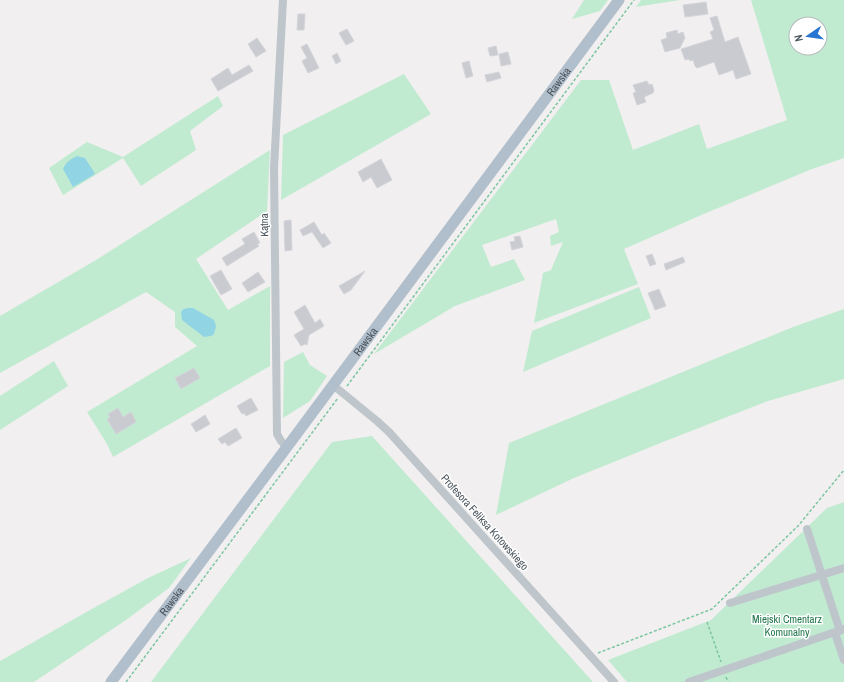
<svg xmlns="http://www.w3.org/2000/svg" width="844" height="682" font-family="'Archivo Narrow',sans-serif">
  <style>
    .green { fill: #c1ebd1; fill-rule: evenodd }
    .water { fill: #91d4e4 }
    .building { fill: #c9cbd1; stroke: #d3d5da }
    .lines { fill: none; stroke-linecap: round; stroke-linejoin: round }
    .path { stroke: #7bc6a1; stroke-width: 1.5; stroke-dasharray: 3 2; stroke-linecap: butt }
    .minor { stroke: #bec6cc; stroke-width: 8 }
    .major { stroke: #b1becb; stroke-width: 11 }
    .labels { text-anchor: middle; stroke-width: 3; stroke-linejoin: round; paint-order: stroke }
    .street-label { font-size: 11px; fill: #48525a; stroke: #fff }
    .park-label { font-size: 11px; fill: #1f764a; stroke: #fff }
  </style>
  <rect width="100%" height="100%" fill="#f1efef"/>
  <path class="green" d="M584,0H608L600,11L572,19Z
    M641,0H680L636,7Z
    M751,0H844V158L812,169L706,213L624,249L638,284L534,323L543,273L551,270L563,242L551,246L550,236L559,232L556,219L482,245L491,267L514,259L525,280L455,306L374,354L581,80H609L633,150L699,124L707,149L787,120ZM796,24H820V48H796Z
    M404,74L431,114L281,200L283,135Z
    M218,96L223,106L190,131L196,150L141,186L123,158L63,195L49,168L87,142L123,157Z
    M270,150L267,211L196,259L228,310L270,286V366L113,457L107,444L87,412L197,346L175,327V312L146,292L0,373V316L96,260Z
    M639,287L651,318L523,372L532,331Z
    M844,309V379L768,401L668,440L574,478L496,515L509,443L793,327Z
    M303,352L310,365L327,376L310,401L283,418L284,362Z
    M54,361L68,386L0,430V396Z
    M372,436L593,682H151L332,442Z
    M844,502V682H627L608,660L711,620L827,508Z
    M191,558L169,588L126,620L34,682H0V661L90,610L148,578Z"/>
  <path class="water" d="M77,156L85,158L94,172L95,174L73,187L63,169C66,162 71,159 77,156Z
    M187,308H193L214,320L216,326L214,334L211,336L204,337L182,320L181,313L182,310Z"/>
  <path class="building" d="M706,2L708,14L685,17L683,5Z
    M298,14H305L304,30H297Z
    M717,16L725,42L738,37L751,74L736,79L733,70L719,75L714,62L697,68L695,66L693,60L690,61L689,59L685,60L681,49L713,39L710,32L714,30L710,18Z
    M347,29L354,41L346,45L339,33Z
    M677,30L678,34L683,32L685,38L680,48L665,52L661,40L667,38L666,33Z
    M257,38L266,51L256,57L248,44Z
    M307,44L319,68L308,73L302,61L307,58L301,47Z
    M496,46L498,55L490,56L488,48Z
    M508,52L511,64L501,66L499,54Z
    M337,53L341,61L336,64L332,56Z
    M469,61L473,76L466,78L462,63Z
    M249,65L253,71L218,91L211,79L228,68L232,75Z
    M499,72L501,78L487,82L485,75Z
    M647,81L649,85L652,84L654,90L653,93L644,97L646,102L637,105L633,93L636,92L633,85Z
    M381,159L392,180L377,188L371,177L363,182L358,172Z
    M291,220L292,250L285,251L284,221Z
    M314,222L322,235L324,233L331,243L323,248L312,232L303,236L300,230Z
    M254,232L260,243L257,244L259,246L227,266L222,258L245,244L242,239Z
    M520,236L523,247L512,250L510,242L515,241L514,237Z
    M652,254L656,264L650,266L646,256Z
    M683,257L685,262L666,270L664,264Z
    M221,270L232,289L221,295L210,276Z
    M365,271L351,290L344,294L339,286Z
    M258,272L265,282L248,292L242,283Z
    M659,289L666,306L655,310L648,293Z
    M305,305L315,323L320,319L324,326L309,335L307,345L305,344L301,346L294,335L304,329L294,312Z
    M194,368L200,378L181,389L175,378Z
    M251,398L258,410L246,416L244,413L242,414L237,406Z
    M118,408L123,417L131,412L136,422L116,434L107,419L110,418L108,414Z
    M205,415L210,424L196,432L191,424Z
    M236,428L242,438L228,446L225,442L222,444L218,439Z"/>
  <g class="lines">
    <path class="path" d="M347,386L634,0
      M707,622L721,662
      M598,653L712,609L798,526L844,470
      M726,677L728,682
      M126,682L338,398"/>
    <path class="minor" d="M283,0L274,168L277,434L281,441L287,447
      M333,385L377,421L389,432L614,682
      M807,529L840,631
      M730,603L844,568
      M835,633L844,660
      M689,682L844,629"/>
    <path class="major" id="s1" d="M111,682L287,447L619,0"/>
  </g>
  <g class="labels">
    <g class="street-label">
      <text dy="4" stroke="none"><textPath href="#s1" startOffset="749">Rawska</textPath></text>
      <text transform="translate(264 225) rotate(-91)" y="4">Kątna</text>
      <text dy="4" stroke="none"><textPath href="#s1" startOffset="425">Rawska</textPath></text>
      <text transform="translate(485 522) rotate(48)" y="4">Profesora Feliksa Kotowskiego</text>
      <text dy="4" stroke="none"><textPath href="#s1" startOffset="101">Rawska</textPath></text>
    </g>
    <g class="park-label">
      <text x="787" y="623">Miejski Cmentarz<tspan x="787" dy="13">Komunalny</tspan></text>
    </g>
  </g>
  <g transform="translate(808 36) rotate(257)"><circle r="19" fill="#ffffff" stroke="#b6babd"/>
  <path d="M0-3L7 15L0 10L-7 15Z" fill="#2874d2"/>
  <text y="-6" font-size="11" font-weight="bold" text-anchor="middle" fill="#48525a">N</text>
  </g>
</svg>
